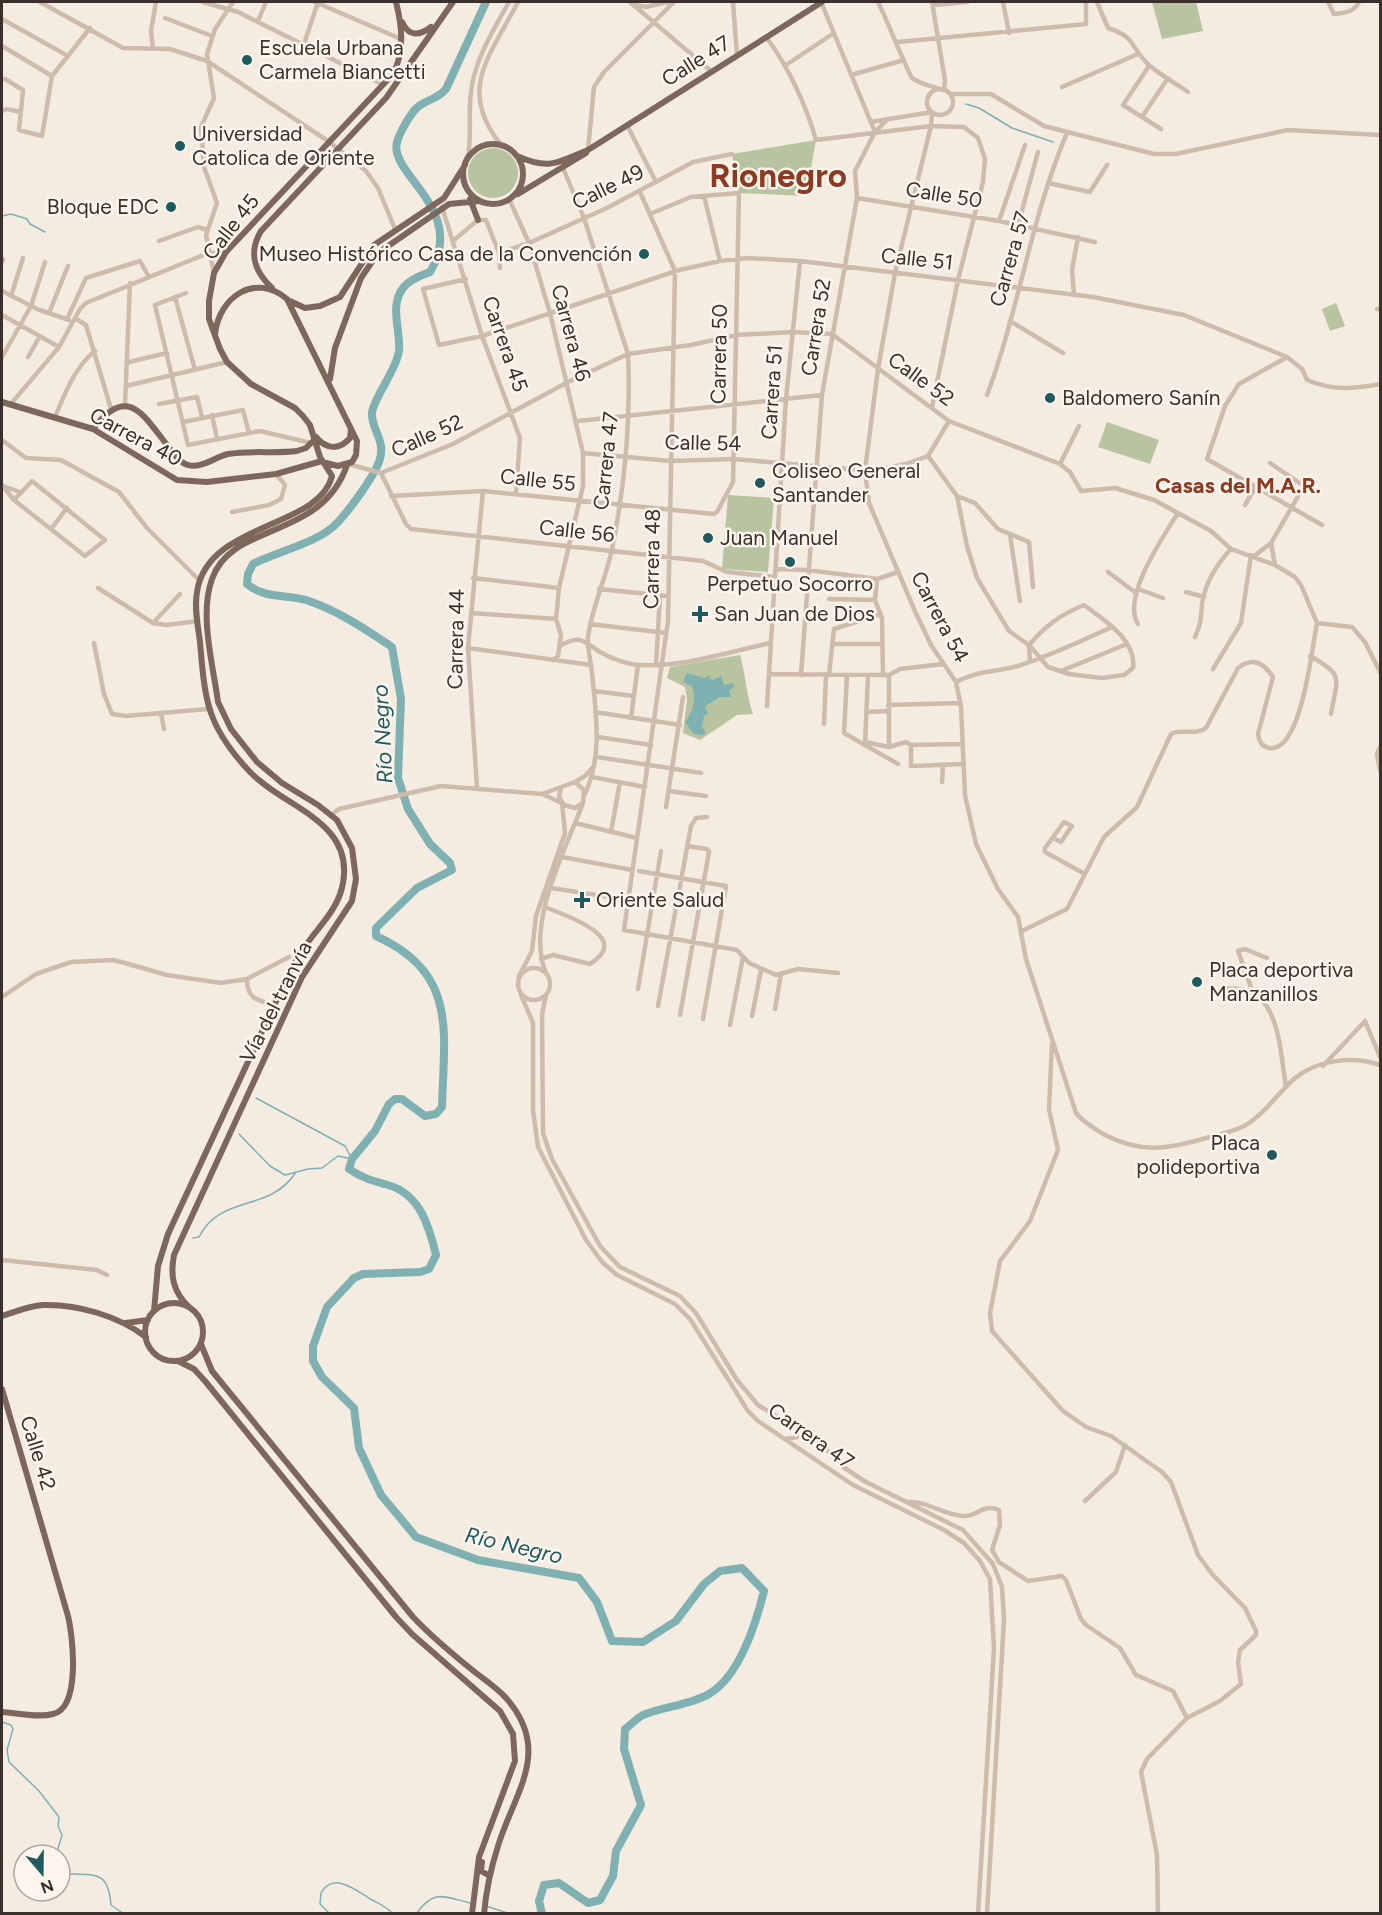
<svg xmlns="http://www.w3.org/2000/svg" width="1382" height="1915" font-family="Figtree,sans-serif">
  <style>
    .green { fill: #b8c4a0 }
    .water { fill: #7fb0b2 }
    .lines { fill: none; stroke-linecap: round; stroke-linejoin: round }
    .stream { stroke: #7fb0b2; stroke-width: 1.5 }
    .river { stroke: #7fb0b2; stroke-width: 8 }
    .minor { stroke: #cdbbac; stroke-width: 4.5 }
    .major { stroke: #7d675c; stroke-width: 6 }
    .poi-dot { fill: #1f5a5e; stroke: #fbf5ee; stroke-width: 2 }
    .labels { text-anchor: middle; stroke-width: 5; stroke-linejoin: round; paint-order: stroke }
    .poi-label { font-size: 21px; fill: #3b302b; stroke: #fbf5ee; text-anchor: start }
    .street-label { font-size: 21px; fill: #3b302b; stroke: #fbf5ee }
    .neighbourhood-label { font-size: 22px; font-weight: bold; fill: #8c3b22; stroke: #fbf5ee }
    .water-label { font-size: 22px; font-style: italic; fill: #1f5a5e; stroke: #fbf5ee }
    .town-label { font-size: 33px; font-weight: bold; fill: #8c3b22; stroke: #fbf5ee }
  </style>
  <rect width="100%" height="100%" fill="#f4ebe1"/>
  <path class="green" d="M1152,2H1196L1203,31L1162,39Z
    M816,140L806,196L739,193L732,154Z
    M468 173a25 25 0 1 1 50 0a25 25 0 1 1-50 0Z
    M1336,303L1345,326L1330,331L1322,309Z
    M1107,422L1159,440L1150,464L1098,447Z
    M728,495L774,498L768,572L722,569Z
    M740,655C746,675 746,695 753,714L737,715L700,740L683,733L687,699L685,687L667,678L670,667Z"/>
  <path class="water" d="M687,673L704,678L711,675L709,678L713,680L721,676L724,685L733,683L734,687L729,691L731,697H720L705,706L708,714L704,716L702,727L706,733L703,735L694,734L685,722C693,711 697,699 692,686L683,682Z"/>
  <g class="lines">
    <path class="stream" d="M966,104L979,108L1012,128L1053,142
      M2,216L11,214L27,219L30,224L45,232
      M239,1134L270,1166L285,1175L308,1169L322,1168L338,1156L352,1159L345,1146L256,1098
      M193,1238L199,1237C220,1194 270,1213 296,1172
      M2,1722L11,1725L13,1729L7,1750L9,1762L39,1791L59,1817L58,1826L62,1835L56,1855
      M60,1873C91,1877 108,1866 111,1905L124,1914
      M486,1906L511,1914
      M330,1914L320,1904L321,1893C334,1870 358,1892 372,1900C380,1904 387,1907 393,1914
      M416,1914C435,1888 444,1897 470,1903"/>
    <path class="river" d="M486,2L446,89C438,99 428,99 419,106C411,112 400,132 397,142C388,174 468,210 430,272C420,276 409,280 403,288C389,306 401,331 399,351C396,371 373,399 372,413C371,430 387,441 379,462C372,479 351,508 338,522C321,542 278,551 253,564L248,574L247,584C265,599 285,594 306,600C337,610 365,629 392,647L401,699L398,778L408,809L430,844L450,863L452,870L417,888L376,928V936C458,973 444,1031 442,1107L436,1114L425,1116L402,1099H395L389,1104L375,1131L352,1159L349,1169C362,1178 373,1181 388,1185C420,1194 429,1226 436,1255L429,1269L420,1272L363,1274L354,1278L327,1307L313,1346V1361L322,1377L354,1408L359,1448L381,1495L416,1537L478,1560L579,1578L597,1602L612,1641L643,1642L676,1621L704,1584L720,1571L742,1568L764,1591C756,1623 740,1676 709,1694C690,1705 662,1707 643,1715C637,1718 631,1725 625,1729L624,1749L641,1805L616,1851L613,1876L600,1900L588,1903L559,1883L544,1885L539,1901L542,1914"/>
    <path class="minor" d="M40,2L123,48L170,49L207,61L328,141L366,171L378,188L395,229
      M203,2L238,12L384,85
      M315,2L401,39
      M630,2L711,71
      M733,2L737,55
      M821,2L875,132
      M878,2C884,13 909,75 912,78C921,85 933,86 943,90
      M932,2L945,80L944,90
      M1003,2L1009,33
      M1097,2L1108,28C1138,38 1129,47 1149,65C1160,75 1175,83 1188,92
      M1328,2L1334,14C1345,13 1354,12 1359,2
      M636,5L646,7L668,2
      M933,5L967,2
      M165,18L212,36
      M2,19L68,56
      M258,21L266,2
      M767,38C790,70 805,102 816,140L931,126L964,127L978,138L985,159L983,182L958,280L932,407
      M898,42L1086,24V2
      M304,44L318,2
      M2,46L52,76
      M153,48L151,31L156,2
      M786,65L834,33
      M1149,66L1123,105L1161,129
      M851,75L904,60
      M5,79L23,90L19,130L42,136L52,76L90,28
      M1062,87L1138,54
      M927 102a13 13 0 1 1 26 0a13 13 0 1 1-26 0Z
      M950,94H991L1044,126L1154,154H1176L1288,130L1380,135
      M2,111L7,109L21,112
      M1142,117L1168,78
      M871,122L932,112L931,126L895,273L878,369L865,470L869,503L914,609L931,645L956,682L961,707L965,795L976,844L998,889L1018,917L1026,959L1076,1113C1084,1123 1094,1128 1105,1135C1144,1155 1170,1148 1210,1137C1223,1133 1238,1131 1249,1123C1267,1111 1278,1093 1294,1079C1317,1059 1353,1056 1380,1065
      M627,125L656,182
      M502,146C456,90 490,56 518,2
      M588,150L594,87L604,72L674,2
      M468,157C472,135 468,114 471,92C474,61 494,29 509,2
      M563,168L584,218L628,354C631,419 625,485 612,549C606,579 592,606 588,637C587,648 591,661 592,673C596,715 603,754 585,794
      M1048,183L1090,192L1107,165
      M640,192L675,271L668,621L624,930L737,950L749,963L776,975L798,969L838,973
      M704,196L720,261
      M857,198L999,221L1095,242
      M509,199L529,243L550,313L583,453V486L559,588L556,619L561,635L558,656L553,660
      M442,207L482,336L520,438L516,494
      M999,221L1025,145
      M1018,225L1038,152
      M454,240L478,220H486L499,253L500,268
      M159,241L198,227L207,230
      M499,253L529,243L607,208L693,162L732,154
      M2,262L3,259
      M214,273L206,235L217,203L204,167L201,127L214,98L207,54L215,29L233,2
      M466,279L423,289L439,345L482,336L679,270L720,261L748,258L800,261L1093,297L1184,315L1287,357L1302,369L1307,380C1333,391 1353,389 1380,384
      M2,291L37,309L69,320
      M186,293L155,305L188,445L260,431L311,443
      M1074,295L1072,270L1078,237
      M11,296L23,258
      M175,297L195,370
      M1377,309H1380
      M49,313L68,266
      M2,315L59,347
      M67,319L86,278L140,261L149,277
      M76,319L86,325L111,409
      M1010,321L1063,353
      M2,357L31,306L45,262
      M28,357L40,336
      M1287,357L1239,384L1225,406L1207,459L1322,525
      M129,362L167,353
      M126,386L227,362
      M987,395C1019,310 1031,217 1067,133
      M125,404L130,283
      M159,404L197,397L202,417
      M10,405L59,347L80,309L86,303L206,254L226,252
      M212,415L217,439
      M55,417C65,393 75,367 95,351
      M578,421L822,395
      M183,422L243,410L249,433
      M2,440L26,458L61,460L119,492L147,528L199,580
      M583,453L670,461L734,459L871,471L906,464L928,456
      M928,456L957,496L967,546L977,578L1009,631L1029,645L1048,667L1069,674L1102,678L1124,675L1133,668C1137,640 1104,620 1084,605C1060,615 1045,626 1029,645L1030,662
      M928,456L949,421
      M348,464L381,473
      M1060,464L1079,426
      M381,473L453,444L568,382L628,354L691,345L736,335L793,332L832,334L949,421L1060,464L1070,472L1081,491L1115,488L1154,500L1211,531L1231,549L1275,565L1295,577L1301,585L1317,623
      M381,473L406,524L411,529L703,561L727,572L775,577
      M2,485L14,500L85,556L105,540L32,481L14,500
      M3,486L20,492
      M391,496L483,491L714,514L717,512L733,482L739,193L691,197L650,214
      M957,496L975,503L998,529L1029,542L1033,587
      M1245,505L1256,486
      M232,512L269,505L281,499L285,485L276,474
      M51,529L67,508
      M1010,535L1020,601
      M1271,543L1275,565
      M1253,557L1271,543L1304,486L1270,463
      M776,569L808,570L877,579L898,572
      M1108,572L1136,593
      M473,578L559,588
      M877,579L875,600L882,618L883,675
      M98,588L153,623L167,625L198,621
      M599,589L667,596
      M1138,589L1163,598
      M1186,592L1204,597
      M829,599L875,600
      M471,613L556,619
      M153,623L180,594
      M1317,623L1352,627L1365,642L1380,672
      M590,624L666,633
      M1138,624C1121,598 1163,537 1178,513
      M1195,637C1201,625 1201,617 1202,604C1205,584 1217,564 1231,549
      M94,643L104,694L112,714L126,716L208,709
      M832,644H882
      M560,646C580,634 583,641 600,652C610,658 626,664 639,665C679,668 730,652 770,643
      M468,648L591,665
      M1310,656C1345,675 1337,678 1331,714
      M656,664L660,596
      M1213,669L1241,623L1251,555
      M1061,671L1127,644
      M770,674L889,675L900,669L943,664
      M801,675L822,395L857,198L855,171L875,132L888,119
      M829,675L834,629L881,614
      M847,675L844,733L898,764
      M889,675V747
      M956,682C982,669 994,673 1018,666C1050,656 1081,641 1112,627
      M594,691L634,696
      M888,705L960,703
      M767,706L786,399L800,261
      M595,712L680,725
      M866,712L888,711
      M161,713L164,729
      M631,718L638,665
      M824,724L826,675
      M598,737L651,745
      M865,742L889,747L906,742L911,745L963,744
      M865,744L868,675
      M911,745V766L964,764
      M1380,747L1377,754L1380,770
      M597,757L701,773
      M592,777L645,787
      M575,782L585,776L594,766
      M942,782L943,765
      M477,788L468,648L483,491
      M669,791L706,796
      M542,794L575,782L584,790L583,803L575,808L564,805L559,797L561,788
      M666,807L683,697
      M331,815L339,809L441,786L542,794L562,803L565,833L536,916L532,951L519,976
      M575,823L637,838
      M611,832L620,782
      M1053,838L1061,842L1072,826L1064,822L1045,848V852L1085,874
      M562,857L632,870
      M639,871L726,886L703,1019
      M551,888L629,900
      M1022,931L1067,909L1104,837L1137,807L1171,734C1182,728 1195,736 1206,728L1238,668C1253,657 1263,662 1273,677L1258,734C1259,741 1261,746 1269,748C1302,753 1312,646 1317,623
      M541,959L553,955L590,964C634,937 564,915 545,907
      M518 984a16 16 0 1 1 32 0a16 16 0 1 1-32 0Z
      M546,973C525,924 566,849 583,803
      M247,979C247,999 257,1000 274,1005
      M638,989L661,851
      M1220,990C1280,978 1279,1046 1286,1087
      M1253,993L1238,951L1245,949L1267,958
      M521,995L533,1023V1110L538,1147L586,1240L602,1262L617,1275L675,1304L690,1319L748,1411L758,1421L853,1485L944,1530L964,1543L980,1561L990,1579L994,1648L978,1914
      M546,995L542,1014L543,1133L552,1159L600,1246L620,1267L680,1296L696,1313L737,1380L758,1405L821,1444L843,1467L866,1482L963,1530L993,1564L1002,1587L1004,1619L987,1914
      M2,997L36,974L71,962L114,960L167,975L221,983L247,979L289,957
      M658,1006L691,826L696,818L707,817
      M775,1009L781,974
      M680,1015L709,852L707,849L687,846
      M752,1016L761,970
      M730,1025L743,957
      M1052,1043L1049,1109L1058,1150L1030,1221L1000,1261L990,1313L992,1331L1063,1411L1086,1427L1111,1436L1162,1472L1171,1482L1198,1555L1212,1574L1245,1608L1256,1631V1635L1240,1650L1238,1662L1241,1684L1220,1701L1187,1718L1147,1759L1141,1772L1157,1855L1158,1914
      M1323,1066L1365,1021L1380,1057
      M2,1260L97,1270L107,1275
      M787,1439L797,1437L795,1428
      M1085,1501L1116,1472L1125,1445
      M908,1502C928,1501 943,1515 963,1516C977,1517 983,1503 999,1510L1000,1525L992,1550L999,1562L1028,1581L1062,1576L1066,1580L1081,1619L1086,1625L1120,1648L1136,1675L1173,1691L1187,1718"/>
    <path class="major" d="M402,22C409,37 419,36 431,27
      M463 174a30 30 0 1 1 60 0a30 30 0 1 1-60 0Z
      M517,156C551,171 557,162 588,150L822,2
      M518,194L586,153
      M470,199L478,220
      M272,288C254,271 248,253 261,231L386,98L453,2
      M290,301L305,308L320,306L340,297L374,245L444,198L465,165
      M215,334C219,297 255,272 287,299L357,441L356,455L352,462L338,466L326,463
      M330,379L335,348L361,278L378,253L449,204L480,201
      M2,402L93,429L177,480L207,482L276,474L322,461
      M93,429C129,382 144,417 171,450C176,456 180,463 188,465C201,469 215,457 228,454C250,450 274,454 297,451L306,448L315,439
      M316,437C326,449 339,451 350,438L351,429
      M145 1332a29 29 0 1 1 58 0a29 29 0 1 1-58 0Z
      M189,1307C173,1292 170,1276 174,1255L302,977L352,901L356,879L352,848L337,820L318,805L282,783L257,762L231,729L218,702C213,664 199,615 212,579C232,521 321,541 347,465
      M154,1311L158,1266L168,1234L286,980C292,968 298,956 306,945C320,925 339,908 343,883C354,821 285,808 251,773C207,727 205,702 200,642C198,626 194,608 197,592C207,522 319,529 332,476L320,457L310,425L303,416L295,408L251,384L227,362L220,349L209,319V301L214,273L226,252L393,74C405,51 402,26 396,2
      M2,1316C15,1312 28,1306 43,1305C78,1304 118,1316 146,1337
      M126,1323L148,1320
      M201,1344L212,1371L413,1617C431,1636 450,1652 471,1669C482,1678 496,1687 506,1698C553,1751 514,1793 498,1846C491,1868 486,1891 484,1914
      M178,1361L194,1369L205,1381L396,1617L412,1634L500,1711L513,1734L515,1761L479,1857L472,1914
      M2,1389L68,1616C73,1637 81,1708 53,1714C38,1718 17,1713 2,1712
      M482,1862L481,1871L488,1875L491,1872"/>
  </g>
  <g class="poi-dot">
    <circle cx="247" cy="60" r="6"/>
    <circle cx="180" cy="146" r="6"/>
    <circle cx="171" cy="207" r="6"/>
    <circle cx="644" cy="254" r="6"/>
    <circle cx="1050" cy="398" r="6"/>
    <circle cx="760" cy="483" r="6"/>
    <circle cx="708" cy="538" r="6"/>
    <circle cx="790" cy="562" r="6"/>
    <path d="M697 605h6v6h6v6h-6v6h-6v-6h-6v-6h6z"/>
    <path d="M579 891h6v6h6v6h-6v6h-6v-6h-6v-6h6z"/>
    <circle cx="1197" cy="982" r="6"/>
    <circle cx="1272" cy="1155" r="6"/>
  </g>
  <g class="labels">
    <g class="poi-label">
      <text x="259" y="55">Escuela Urbana<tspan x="259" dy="24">Carmela Biancetti</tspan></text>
      <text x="192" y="141">Universidad<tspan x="192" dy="24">Catolica de Oriente</tspan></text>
      <text x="159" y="214" text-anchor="end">Bloque EDC</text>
      <text x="632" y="261" text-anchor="end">Museo Histórico Casa de la Convención</text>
      <text x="1062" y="405">Baldomero Sanín</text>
      <text x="772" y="478">Coliseo General<tspan x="772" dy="24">Santander</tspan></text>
      <text x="720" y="545">Juan Manuel</text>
      <text x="790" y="591" text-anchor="middle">Perpetuo Socorro</text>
      <text x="714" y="621">San Juan de Dios</text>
      <text x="596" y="907">Oriente Salud</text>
      <text x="1209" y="977">Placa deportiva<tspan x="1209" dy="24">Manzanillos</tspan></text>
      <text x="1260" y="1150" text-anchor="end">Placa<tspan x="1260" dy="24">polideportiva</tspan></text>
    </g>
    <g class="street-label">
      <text transform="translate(696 61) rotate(-32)" y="7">Calle 47</text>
      <text transform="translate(608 187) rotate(-26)" y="7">Calle 49</text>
      <text transform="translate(944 195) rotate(9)" y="7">Calle 50</text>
      <text transform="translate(231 227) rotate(-52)" y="7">Calle 45</text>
      <text transform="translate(917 259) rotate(6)" y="7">Calle 51</text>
      <text transform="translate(1010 259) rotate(-74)" y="7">Carrera 57</text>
      <text transform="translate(816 327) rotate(-81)" y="7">Carrera 52</text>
      <text transform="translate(571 333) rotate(75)" y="7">Carrera 46</text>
      <text transform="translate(505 344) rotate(71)" y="7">Carrera 45</text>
      <text transform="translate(719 354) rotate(-89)" y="7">Carrera 50</text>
      <text transform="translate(921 379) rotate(36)" y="7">Calle 52</text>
      <text transform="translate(772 392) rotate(-86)" y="7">Carrera 51</text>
      <text transform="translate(427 436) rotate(-24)" y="7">Calle 52</text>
      <text transform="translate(136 437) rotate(28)" y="7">Carrera 40</text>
      <text transform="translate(703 443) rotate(1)" y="7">Calle 54</text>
      <text transform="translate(606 461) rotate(-84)" y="7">Carrera 47</text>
      <text transform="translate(538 480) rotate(6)" y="7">Calle 55</text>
      <text transform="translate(577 531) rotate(6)" y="7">Calle 56</text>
      <text transform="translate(652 559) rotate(-89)" y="7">Carrera 48</text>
      <text transform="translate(940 617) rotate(62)" y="7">Carrera 54</text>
      <text transform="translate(456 639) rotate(-89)" y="7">Carrera 44</text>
      <text transform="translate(276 1002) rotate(-63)" y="7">Vía del tranvía</text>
      <text transform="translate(811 1436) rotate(35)" y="7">Carrera 47</text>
      <text transform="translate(38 1453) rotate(73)" y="7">Calle 42</text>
    </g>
    <g class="neighbourhood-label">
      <text x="1238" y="493">Casas del M.A.R.</text>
    </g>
    <g class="water-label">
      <text transform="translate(382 734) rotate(-93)" y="8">Río Negro</text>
      <text transform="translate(514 1545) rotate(13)" y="8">Río Negro</text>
    </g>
    <g class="town-label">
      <text x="778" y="187">Rionegro</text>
    </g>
  </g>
  <rect width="1382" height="1915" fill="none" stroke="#3b302b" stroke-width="6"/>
  <g transform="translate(42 1873) rotate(160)"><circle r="28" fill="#fbf5ee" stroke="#aea6a0" stroke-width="1.5"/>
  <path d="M0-4.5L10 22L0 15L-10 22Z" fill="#1f5a5e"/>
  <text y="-9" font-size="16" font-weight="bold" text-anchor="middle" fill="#3b302b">N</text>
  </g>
</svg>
